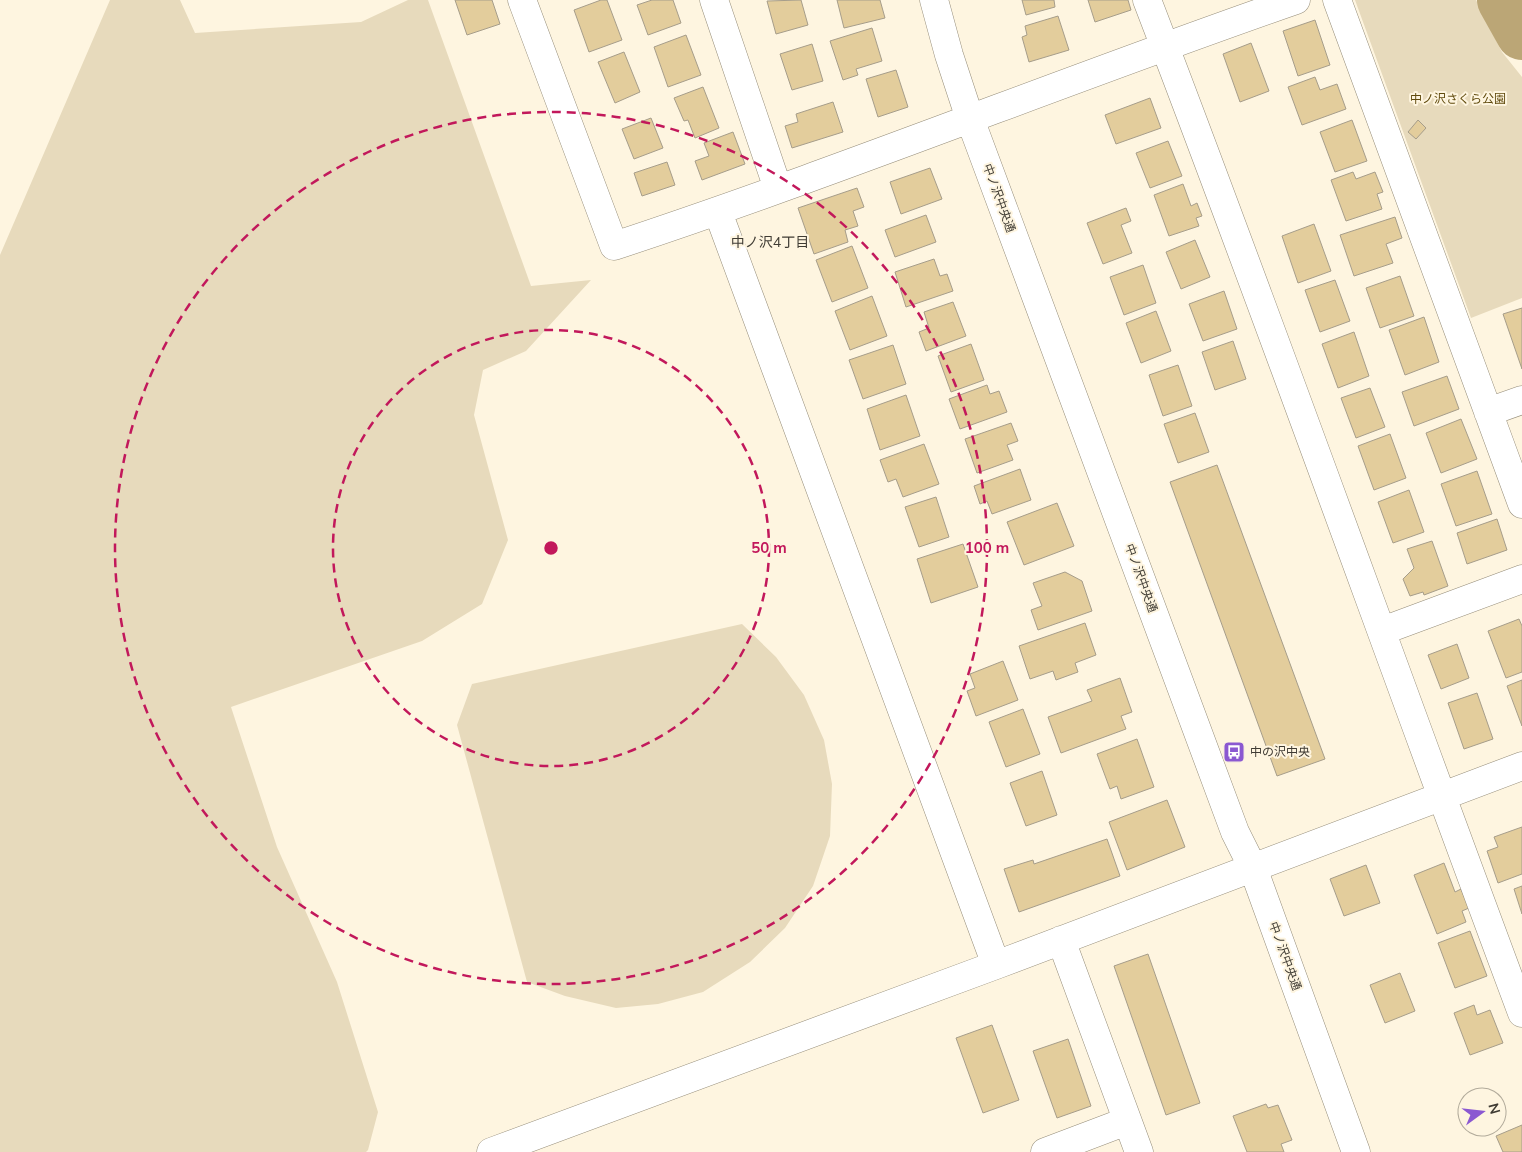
<svg xmlns="http://www.w3.org/2000/svg" width="1522" height="1152" font-family="Mulish,'Noto Sans JP',sans-serif">
  <style>
    .green { fill: #e7dabc }
    .lines { fill: none; stroke-linecap: round; stroke-linejoin: round }
    .river { stroke: #bba676; stroke-width: 52 }
    .building { fill: #e3cd9c; stroke: #a69d8a }
    .minor-casing { stroke: #958d7a; stroke-width: 29 }
    .minor { stroke: #fff; stroke-width: 28 }
    .ring { fill: none; stroke: #c2185b; stroke-width: 2.5; stroke-dasharray: 9 6 }
    .labels { text-anchor: middle; stroke-width: 4; stroke-linejoin: round; paint-order: stroke }
    .park-label { font-size: 12px; fill: #604a0d; stroke: #fef5e0 }
    .street-label { font-size: 12px; fill: #3f3b33; stroke: #fef5e0 }
    .poi-label { font-size: 12px; fill: #3f3b33; stroke: #fef5e0; text-anchor: start }
    .neighbourhood-label { font-size: 14px; fill: #3f3b33; stroke: #fef5e0 }
    .centre { fill: #c2185b; stroke: #fef5e0; stroke-width: 2.5 }
    .ring-label { font-size: 15px; text-anchor: middle; font-weight: bold; fill: #c2185b; stroke: #fef5e0; stroke-width: 4; stroke-linejoin: round; paint-order: stroke }
  </style>
  <rect width="100%" height="100%" fill="#fef5e0"/>
  <path class="green" d="M110,0H180L195,33L361,22L408,0H428L531,286L591,280L526,351L483,370L474,415L508,540L482,604L422,641L231,707L277,847L337,982L378,1112L368,1150L366,1152H0V255Z
    M1355,0H1476L1502,52L1522,77V298L1471,318Z
    M742,624L776,657L804,695L824,740L832,784L830,836L813,886L785,928L750,962L703,992L658,1004L616,1008L565,996L527,982L457,725L472,684Z"/>
  <g class="lines">
    <path class="river" d="M1503,0L1522,34"/>
  </g>
  <path class="building" d="M455,0H492L500,24L467,35Z
    M601,0H607L622,40L589,52L574,10Z
    M652,0H673L681,23L648,35L637,5Z
    M801,0L808,25L776,34L767,1Z
    M837,0H880L885,18L844,28Z
    M1022,0H1054L1055,7L1026,15Z
    M1088,0H1128L1131,10L1095,22Z
    M1058,16L1069,50L1029,62L1022,37L1027,35L1025,26Z
    M1315,20L1330,65L1298,76L1283,31Z
    M872,28L882,61L856,69L858,75L843,80L830,41Z
    M686,35L701,75L668,87L654,47Z
    M1251,43L1269,91L1240,102L1223,54Z
    M812,44L823,81L792,90L780,54Z
    M624,52L640,92L615,103L598,62Z
    M896,70L908,107L878,117L866,79Z
    M1315,77L1320,90L1337,84L1346,109L1302,125L1288,87Z
    M703,87L719,128L695,138L688,120L684,121L674,98Z
    M1150,98L1161,128L1116,144L1105,115Z
    M833,102L843,132L792,148L785,126L798,122L796,114Z
    M651,118L663,148L634,159L622,129Z
    M1352,120L1367,161L1335,172L1320,132Z
    M1418,120L1426,128L1416,139L1408,132Z
    M733,132L745,164L702,180L695,161L709,156L704,143Z
    M1168,141L1182,176L1150,188L1136,153Z
    M667,162L675,185L642,196L634,173Z
    M930,168L942,199L901,214L890,182Z
    M1353,172L1356,179L1375,172L1383,192L1377,194L1382,209L1346,221L1331,180Z
    M1183,184L1191,206L1197,203L1202,216L1196,218L1199,226L1169,236L1154,195Z
    M857,188L864,207L853,211L858,226L845,230L848,242L814,254L798,208Z
    M1126,208L1131,221L1121,225L1132,253L1103,264L1087,223Z
    M926,215L936,242L895,257L885,230Z
    M1395,217L1402,238L1386,244L1393,263L1354,276L1340,235Z
    M1314,224L1331,271L1298,283L1282,236Z
    M1195,240L1210,277L1181,289L1166,252Z
    M852,246L868,288L832,302L816,260Z
    M934,259L940,276L947,274L953,291L906,307L895,272Z
    M1143,265L1156,303L1124,315L1110,277Z
    M1400,276L1414,316L1380,328L1366,288Z
    M1335,280L1350,321L1320,332L1305,290Z
    M1224,291L1237,329L1203,341L1189,304Z
    M872,296L887,336L850,350L835,311Z
    M953,302L966,336L926,351L919,332L929,328L924,312Z
    M1522,308V369L1503,314Z
    M1156,311L1171,351L1141,363L1126,323Z
    M1424,317L1439,362L1405,375L1389,330Z
    M1354,332L1369,376L1338,388L1322,344Z
    M1233,341L1246,379L1215,390L1202,352Z
    M971,344L984,380L951,392L938,356Z
    M893,345L906,384L863,399L849,360Z
    M1178,365L1192,406L1163,416L1149,375Z
    M1447,376L1459,409L1414,426L1402,392Z
    M987,385L990,394L999,391L1007,412L960,429L949,399Z
    M1370,388L1385,427L1356,438L1341,398Z
    M906,395L920,436L880,450L867,409Z
    M1195,413L1209,452L1178,463L1164,424Z
    M1461,419L1477,459L1441,473L1426,433Z
    M1011,423L1018,441L1007,445L1013,460L977,473L965,439Z
    M1390,434L1406,478L1374,490L1358,446Z
    M924,444L939,484L903,497L896,479L888,482L880,460Z
    M1217,465L1325,759L1277,776L1170,482Z
    M1020,469L1031,500L992,514L987,501L980,504L974,486Z
    M1477,471L1492,514L1456,526L1441,484Z
    M1409,490L1424,532L1393,543L1378,502Z
    M936,497L949,537L919,547L905,507Z
    M1057,503L1074,546L1024,565L1007,522Z
    M1497,519L1507,550L1467,564L1457,533Z
    M1432,541L1448,586L1424,595L1423,592L1410,596L1403,579L1414,568L1407,549Z
    M963,544L978,587L931,603L917,559Z
    M1065,572L1082,581L1092,611L1038,630L1031,610L1042,606L1033,583Z
    M1519,619L1522,626V672L1506,678L1488,631Z
    M1085,623L1096,655L1075,663L1078,672L1056,680L1053,671L1030,679L1019,646Z
    M1457,644L1469,678L1441,689L1428,655Z
    M1003,661L1018,700L976,716L967,691L975,688L970,674Z
    M1120,678L1132,712L1121,716L1126,729L1061,753L1048,717L1092,701L1087,690Z
    M1522,680V726L1507,686Z
    M1477,693L1493,739L1464,749L1448,703Z
    M1023,709L1040,754L1006,767L989,722Z
    M1137,739L1154,787L1121,799L1117,786L1110,789L1097,754Z
    M1042,771L1057,815L1026,826L1010,783Z
    M1167,800L1185,847L1127,870L1109,822Z
    M1522,827V874L1498,883L1487,851L1498,847L1494,837Z
    M1107,839L1120,876L1019,912L1004,869L1033,860L1034,864Z
    M1444,863L1455,892L1461,889L1469,908L1462,911L1466,922L1437,934L1414,875Z
    M1366,865L1380,903L1344,916L1330,879Z
    M1522,886V914L1514,889Z
    M1470,931L1487,976L1455,988L1438,943Z
    M1148,954L1200,1103L1166,1115L1114,966Z
    M1400,973L1415,1011L1385,1023L1370,985Z
    M1474,1005L1477,1015L1490,1010L1503,1043L1470,1055L1454,1013Z
    M992,1025L1019,1100L983,1113L956,1038Z
    M1068,1039L1091,1106L1057,1118L1033,1051Z
    M1266,1104L1268,1108L1278,1105L1292,1140L1281,1144L1284,1152H1247L1233,1116Z
    M1522,1125V1152H1503L1496,1136Z"/>
  <g class="lines">
    <g class="minor-casing">
      <path id="minor" d="M522,0L614,246C844,170 1068,79 1296,0
        M714,0L778,189
        M934,0L949,55L970,119L1235,832L1253,868L1356,1152
        M1147,0C1276,336 1396,676 1522,1013
        M1337,0L1522,504
        M718,212L996,965
        M1488,412L1522,400
        M1382,631L1522,579
        M1061,940L1139,1152
        M491,1152L996,965L1522,766
        M1045,1152L1127,1121"/>
    </g>
    <use href="#minor" class="minor"/>
  </g>
  <g class="ring">
    <circle cx="551" cy="548" r="218"/>
    <circle cx="551" cy="548" r="436"/>
  </g>
  <defs>
    <g id="bus-square" transform="scale(1.125)"><rect x="-9" y="-9" width="18" height="18" rx="4" fill="#8b58d1" stroke="#fef5e0"/><path d="M-5-6H5V4H4V6H2V4H-2V6H-4V4H-5ZM-3.5-4V0h7V-4ZM-3.5 1.2v1.5H-2V1.2ZM2 1.2v1.5H3.5V1.2Z" fill="#fff"/></g>
  </defs>
  <g fill-rule="evenodd">
    <use href="#bus-square" x="1234" y="752"/>
  </g>
  <g class="labels">
    <g class="park-label">
      <text x="1458" y="103">中ノ沢さくら公園</text>
    </g>
    <g class="street-label">
      <text transform="translate(999 198) rotate(70)" y="4">中ノ沢中央通</text>
      <text transform="translate(1141 578) rotate(70)" y="4">中ノ沢中央通</text>
      <text transform="translate(1285 956) rotate(70)" y="4">中ノ沢中央通</text>
    </g>
    <g class="poi-label">
      <text x="1250" y="756">中の沢中央</text>
    </g>
    <g class="neighbourhood-label">
      <text x="770" y="247">中ノ沢4丁目</text>
    </g>
  </g>
  <circle cx="551" cy="548" r="8" class="centre"/>
  <g class="ring-label">
    <text x="769" y="553">50 m</text>
    <text x="987" y="553">100 m</text>
  </g>
  <g transform="translate(1482 1112) rotate(75)"><circle r="24" fill="#fef5e0" stroke="#b2ab9b"/>
  <path d="M0-4L9 19L0 12L-9 19Z" fill="#8b58d1"/>
  <text y="-8" font-size="14" font-weight="bold" text-anchor="middle" fill="#3f3b33">N</text>
  </g>
</svg>
